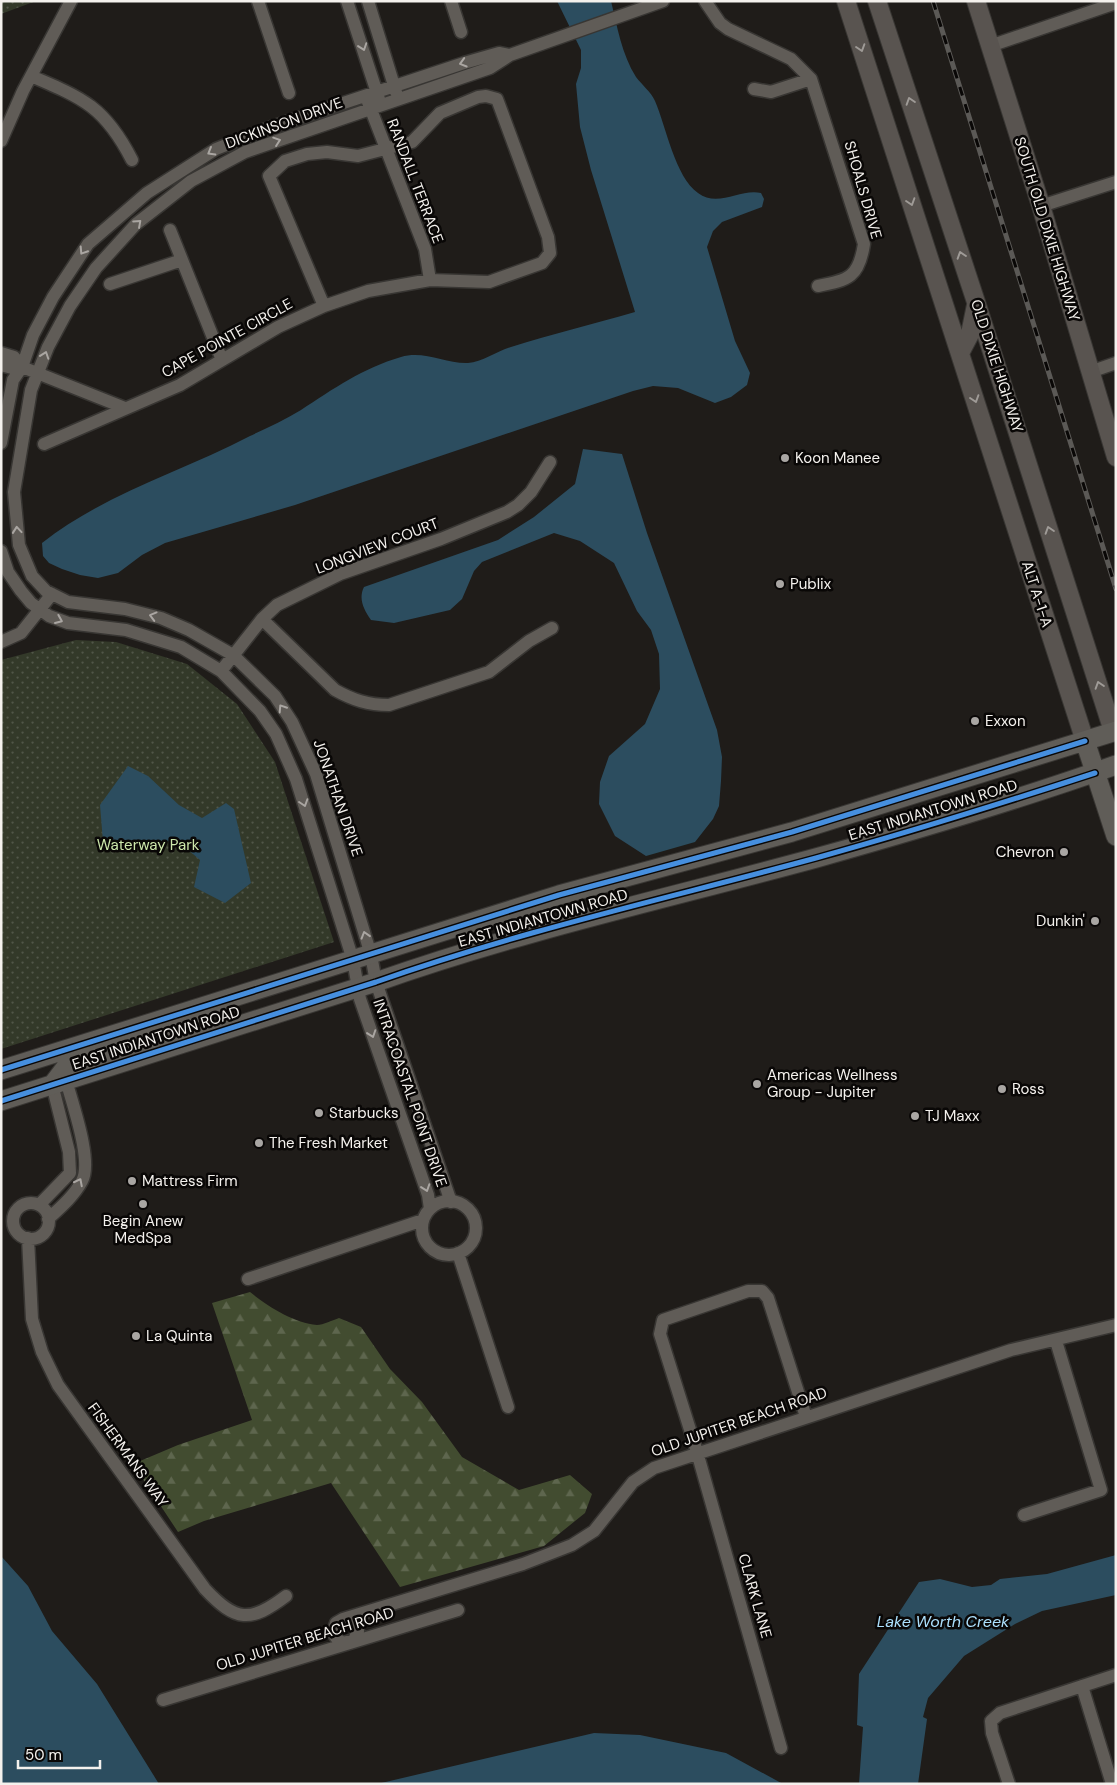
<svg xmlns="http://www.w3.org/2000/svg" width="1117" height="1785" font-family="'DM Sans',sans-serif">
  <style>
    .grass { fill: url(#grass-dots) }
    .forest { fill: url(#forest-firs) }
    .water { fill: #2c4d5f }
    .lines { fill: none; stroke-linecap: round; stroke-linejoin: round }
    .street-casing { stroke: #383633; stroke-width: 15 }
    .secondary-casing { stroke: #383633; stroke-width: 20 }
    .primary-casing { stroke: #383633; stroke-width: 21 }
    .street { stroke: #605c57; stroke-width: 12 }
    .secondary { stroke: #595450; stroke-width: 18 }
    .primary { stroke: #605d58; stroke-width: 19 }
    .rail-casing { stroke: #5b5956; stroke-width: 5 }
    .rail { stroke: #090706; stroke-width: 3; stroke-dasharray: 9; stroke-linecap: butt }
    .cycleway-casing { stroke: #090706; stroke-width: 8 }
    .cycleway { stroke: #468fdf; stroke-width: 5 }
    .oneway { stroke: #aaa6a2 }
    .oneway2 { stroke: #9f9b97 }
    .poi-dot { fill: #a9a6a3; stroke: #090706; stroke-width: 2 }
    .labels { text-anchor: middle; stroke-width: 5; stroke-linejoin: round; paint-order: stroke }
    .street-label { font-size: 15px; fill: #f4f1ed; stroke: #090706 }
    .poi-label { font-size: 15px; fill: #f4f1ed; stroke: #090706; text-anchor: start }
    .park-label { font-size: 15px; fill: #cde7ab; stroke: #090706 }
    .water-label { font-size: 16px; font-style: italic; fill: #ace0fd; stroke: #090706 }
  </style>
  <defs>
    <pattern id="grass-dots" width="8" height="8" patternUnits="userSpaceOnUse" patternTransform="scale(1.25)"><rect width="8" height="8" fill="#333929"/><path d="M2 2h.1M6 6h.1" fill="none" stroke="#515648" stroke-width="1.8" stroke-linecap="round"/></pattern>
    <pattern id="forest-firs" width="22" height="20" patternUnits="userSpaceOnUse" patternTransform="scale(1.25)"><rect width="22" height="20" fill="#424c30"/><path d="M5 1l3.5 6h-7zM16 11l3.5 6h-7z" fill="#5e664e"/></pattern>
  </defs>
  <rect width="100%" height="100%" fill="#1f1c19"/>
  <path class="grass" d="M1,1H36L1,14Z
    M76,640L116,642L187,664L237,704L275,762L334,942L1,1049V660Z"/>
  <path class="forest" d="M250,1292C267,1306 294,1323 317,1325C323,1325 333,1320 339,1318L361,1327L390,1369L422,1402L462,1457L519,1490L570,1475L592,1494L585,1513L544,1546L400,1587L331,1483L204,1521L178,1532L133,1464L178,1445L252,1420L212,1303Z"/>
  <path class="water" d="M557,1H611C617,26 622,55 636,77C642,85 651,92 655,101C666,126 675,177 698,193C718,208 741,188 761,193L764,199L762,207L722,222L713,231L707,247L735,341L750,373L747,385L731,397L715,403L678,388L653,386L633,391L295,505L165,543L142,555L118,573L98,578L80,575L62,569L49,563L43,556L42,543C104,494 181,472 250,436C267,428 285,420 301,410C333,389 363,368 401,357C424,350 446,364 468,363C482,362 498,351 511,347C552,334 593,324 635,312L591,170L580,127L576,84L581,68V50Z
    M583,449L622,454L647,533L717,730L722,757L721,781L719,806L713,819L695,842L646,856L615,836L599,804L600,782L609,756L645,724L660,689L659,654L651,630L637,611L614,563L580,541L554,533L482,562L474,571L462,599L450,610L394,623L371,620C364,610 358,599 364,587L498,540L534,517L575,484Z
    M128,766L148,776L179,805L202,818L226,803L234,809L251,883L225,903L194,887L200,860L179,842L149,840L126,849L103,842L100,805Z
    M1116,1555V1595L1042,1611L1015,1624L964,1656L928,1698L923,1717L927,1719L918,1784H859L863,1727L857,1725L859,1674L919,1582L940,1579L972,1587L991,1585L1000,1579L1047,1574Z
    M1,1556L28,1586L52,1631L97,1684L159,1784H1Z
    M594,1733L640,1735L726,1753L783,1784H377Z"/>
  <g class="lines">
    <g class="street-casing">
      <path id="street" d="M258,1L289,93
        M347,1L379,99
        M368,1L396,92
        M451,1L461,32
        M705,1L720,23L728,29L791,59L811,79L864,244C859,277 849,280 818,286
        M990,46L1116,3
        M31,76C83,98 105,107 132,160
        M754,89L771,92L811,79
        M368,102L425,249L430,280
        M1,141L23,91L71,1
        M1041,206L1116,182
        M170,230L222,360
        M110,284L182,260
        M1,353L14,357L22,367
        M1,365L12,368L22,367L125,408
        M1090,372L1116,363
        M1,443L13,380L22,367L33,335L53,297L88,244L147,193L216,149L274,126L464,63L499,53L510,55
        M44,444L180,385L278,327L324,306L368,291L430,280L489,282L542,263L550,253L548,237L497,99L486,96L478,97L440,113L412,142L358,156L327,152L307,154L285,161L269,176L324,306
        M1,551L8,572L21,591L31,603L49,616L68,623L126,630L181,647L221,671L260,711L276,734L296,779L353,960L360,999L428,1195L430,1209
        M262,619L335,690C353,700 368,705 389,705L489,672L529,641L552,628
        M1,642L21,633L52,594
        M221,671L262,619L277,605L340,574L441,539L507,512L518,505L531,492L550,462
        M422 1228a27 27 0 1 1 54 0a27 27 0 1 1-54 0Z
        M451,1202L376,982L371,955L316,774L292,722L275,696L233,655L189,630L161,618L125,609L68,602L46,591L32,576L19,545L14,492L31,390L48,347L70,306L96,268L136,224L191,181L245,152L490,68L510,55L663,1
        M13 1221a18 18 0 1 1 36 0a18 18 0 1 1-36 0Z
        M39,1205L70,1173L69,1152L52,1084
        M48,1219C60,1208 74,1196 82,1181C93,1161 72,1103 66,1080
        M28,1238L32,1319L42,1352L58,1385L205,1589C236,1622 250,1623 286,1596
        M458,1253L508,1407
        M248,1279L423,1220
        M1024,1515L1101,1490L1056,1341
        M347,1618L355,1622L358,1631L354,1640L343,1643C334,1639 332,1632 336,1623L343,1619L523,1564L572,1545L594,1531L633,1482L654,1468L1011,1350L1116,1325
        M1082,1686L1112,1784
        M163,1700L458,1610
        M781,1748L697,1452L660,1334L663,1320L748,1291H762L768,1298L806,1417
        M1009,1784L992,1733L991,1721L1000,1713L1116,1675"/>
    </g>
    <g class="secondary-casing">
      <path id="secondary" d="M846,1L1085,741
        M877,1L976,302L1113,731
        M976,1L1041,206L1116,457
        M960,353L970,334L976,305"/>
    </g>
    <g class="primary-casing">
      <path id="primary" d="M1085,741L1116,836
        M1,1070L559,895L792,832L1116,731
        M53,1084L66,1067L77,1061C116,1049 162,1041 193,1014
        M1,1101L376,982C520,931 669,898 816,858C916,830 1017,800 1116,765"/>
    </g>
    <use href="#street" class="street"/>
    <use href="#secondary" class="secondary"/>
    <use href="#primary" class="primary"/>
    <g class="rail-casing">
      <path id="rail" d="M933,1L1116,589"/>
    </g>
    <use href="#rail" class="rail"/>
    <g class="cycleway-casing">
      <path id="cycleway" d="M1,1070L559,895L792,832L1085,741
        M1,1101L376,982C520,931 669,898 816,858C910,832 1003,803 1095,773"/>
    </g>
    <use href="#cycleway" class="cycleway"/>
  </g>
  <defs><path id="oneway-chevron" d="M-2-3.5L2.5 0L-2 3.5" fill="none" stroke-width="1.6" stroke-linecap="round" stroke-linejoin="round" transform="scale(1.25)"/></defs>
  <g class="oneway">
    <use href="#oneway-chevron" transform="translate(363 47) rotate(71)"/>
    <use href="#oneway-chevron" transform="translate(463 63) rotate(164)"/>
    <use href="#oneway-chevron" transform="translate(277 141) rotate(-19)"/>
    <use href="#oneway-chevron" transform="translate(211 152) rotate(150)"/>
    <use href="#oneway-chevron" transform="translate(138 223) rotate(-42)"/>
    <use href="#oneway-chevron" transform="translate(83 251) rotate(123)"/>
    <use href="#oneway-chevron" transform="translate(45 355) rotate(-71)"/>
    <use href="#oneway-chevron" transform="translate(17 530) rotate(-95)"/>
    <use href="#oneway-chevron" transform="translate(153 616) rotate(-165)"/>
    <use href="#oneway-chevron" transform="translate(59 620) rotate(23)"/>
    <use href="#oneway-chevron" transform="translate(282 708) rotate(-123)"/>
    <use href="#oneway-chevron" transform="translate(304 803) rotate(72)"/>
    <use href="#oneway-chevron" transform="translate(365 935) rotate(-107)"/>
    <use href="#oneway-chevron" transform="translate(372 1034) rotate(71)"/>
    <use href="#oneway-chevron" transform="translate(79 1182) rotate(-63)"/>
    <use href="#oneway-chevron" transform="translate(426 1188) rotate(71)"/>
  </g>
  <g class="oneway2">
    <use href="#oneway-chevron" transform="translate(861 48) rotate(72)"/>
    <use href="#oneway-chevron" transform="translate(910 101) rotate(-108)"/>
    <use href="#oneway-chevron" transform="translate(911 202) rotate(72)"/>
    <use href="#oneway-chevron" transform="translate(961 255) rotate(-108)"/>
    <use href="#oneway-chevron" transform="translate(975 399) rotate(72)"/>
    <use href="#oneway-chevron" transform="translate(1049 530) rotate(-108)"/>
    <use href="#oneway-chevron" transform="translate(1099 685) rotate(-108)"/>
  </g>
  <g class="poi-dot">
    <circle cx="785" cy="458" r="5"/>
    <circle cx="780" cy="584" r="5"/>
    <circle cx="975" cy="721" r="5"/>
    <circle cx="1064" cy="852" r="5"/>
    <circle cx="1095" cy="921" r="5"/>
    <circle cx="757" cy="1084" r="5"/>
    <circle cx="1002" cy="1089" r="5"/>
    <circle cx="319" cy="1113" r="5"/>
    <circle cx="915" cy="1116" r="5"/>
    <circle cx="259" cy="1143" r="5"/>
    <circle cx="132" cy="1181" r="5"/>
    <circle cx="143" cy="1204" r="5"/>
    <circle cx="136" cy="1336" r="5"/>
  </g>
  <g class="labels">
    <g class="street-label">
      <text transform="translate(284 123) rotate(-20)" y="5">DICKINSON DRIVE</text>
      <text transform="translate(415 181) rotate(69)" y="5">RANDALL TERRACE</text>
      <text transform="translate(863 190) rotate(74)" y="5">SHOALS DRIVE</text>
      <text transform="translate(1047 229) rotate(73)" y="5">SOUTH OLD DIXIE HIGHWAY</text>
      <text transform="translate(227 338) rotate(-29)" y="5">CAPE POINTE CIRCLE</text>
      <text transform="translate(997 366) rotate(72)" y="5">OLD DIXIE HIGHWAY</text>
      <text transform="translate(377 546) rotate(-21)" y="5">LONGVIEW COURT</text>
      <text transform="translate(1037 594) rotate(72)" y="5">ALT A-1-A</text>
      <text transform="translate(338 798) rotate(71)" y="5">JONATHAN DRIVE</text>
      <text transform="translate(933 810) rotate(-17)" y="5">EAST INDIANTOWN ROAD</text>
      <text transform="translate(543 918) rotate(-16)" y="5">EAST INDIANTOWN ROAD</text>
      <text transform="translate(156 1038) rotate(-18)" y="5">EAST INDIANTOWN ROAD</text>
      <text transform="translate(410 1093) rotate(71)" y="5">INTRACOASTAL POINT DRIVE</text>
      <text transform="translate(739 1422) rotate(-19)" y="5">OLD JUPITER BEACH ROAD</text>
      <text transform="translate(128 1455) rotate(54)" y="5">FISHERMANS WAY</text>
      <text transform="translate(755 1596) rotate(74)" y="5">CLARK LANE</text>
      <text transform="translate(305 1639) rotate(-17)" y="5">OLD JUPITER BEACH ROAD</text>
    </g>
    <g class="poi-label">
      <text x="795" y="463">Koon Manee</text>
      <text x="790" y="589">Publix</text>
      <text x="985" y="726">Exxon</text>
      <text x="1054" y="857" text-anchor="end">Chevron</text>
      <text x="1085" y="926" text-anchor="end">Dunkin'</text>
      <text x="767" y="1080">Americas Wellness<tspan x="767" dy="17">Group - Jupiter</tspan></text>
      <text x="1012" y="1094">Ross</text>
      <text x="329" y="1118">Starbucks</text>
      <text x="925" y="1121">TJ Maxx</text>
      <text x="269" y="1148">The Fresh Market</text>
      <text x="142" y="1186">Mattress Firm</text>
      <text x="143" y="1226" text-anchor="middle">Begin Anew<tspan x="143" dy="17">MedSpa</tspan></text>
      <text x="146" y="1341">La Quinta</text>
    </g>
    <g class="park-label">
      <text x="148" y="850">Waterway Park</text>
    </g>
    <g class="water-label">
      <text x="943" y="1627">Lake Worth Creek</text>
    </g>
  </g>
  <rect width="1117" height="1785" fill="none" stroke="#f4f1ed" stroke-width="5"/>
  <path d="M18 1760v8h82v-8" fill="none" stroke="#f4f1ed" stroke-width="2.5"/>
  <text x="25" y="1760" font-size="15" fill="#f4f1ed" stroke="#090706" stroke-width="4" paint-order="stroke">50 m</text>
</svg>
